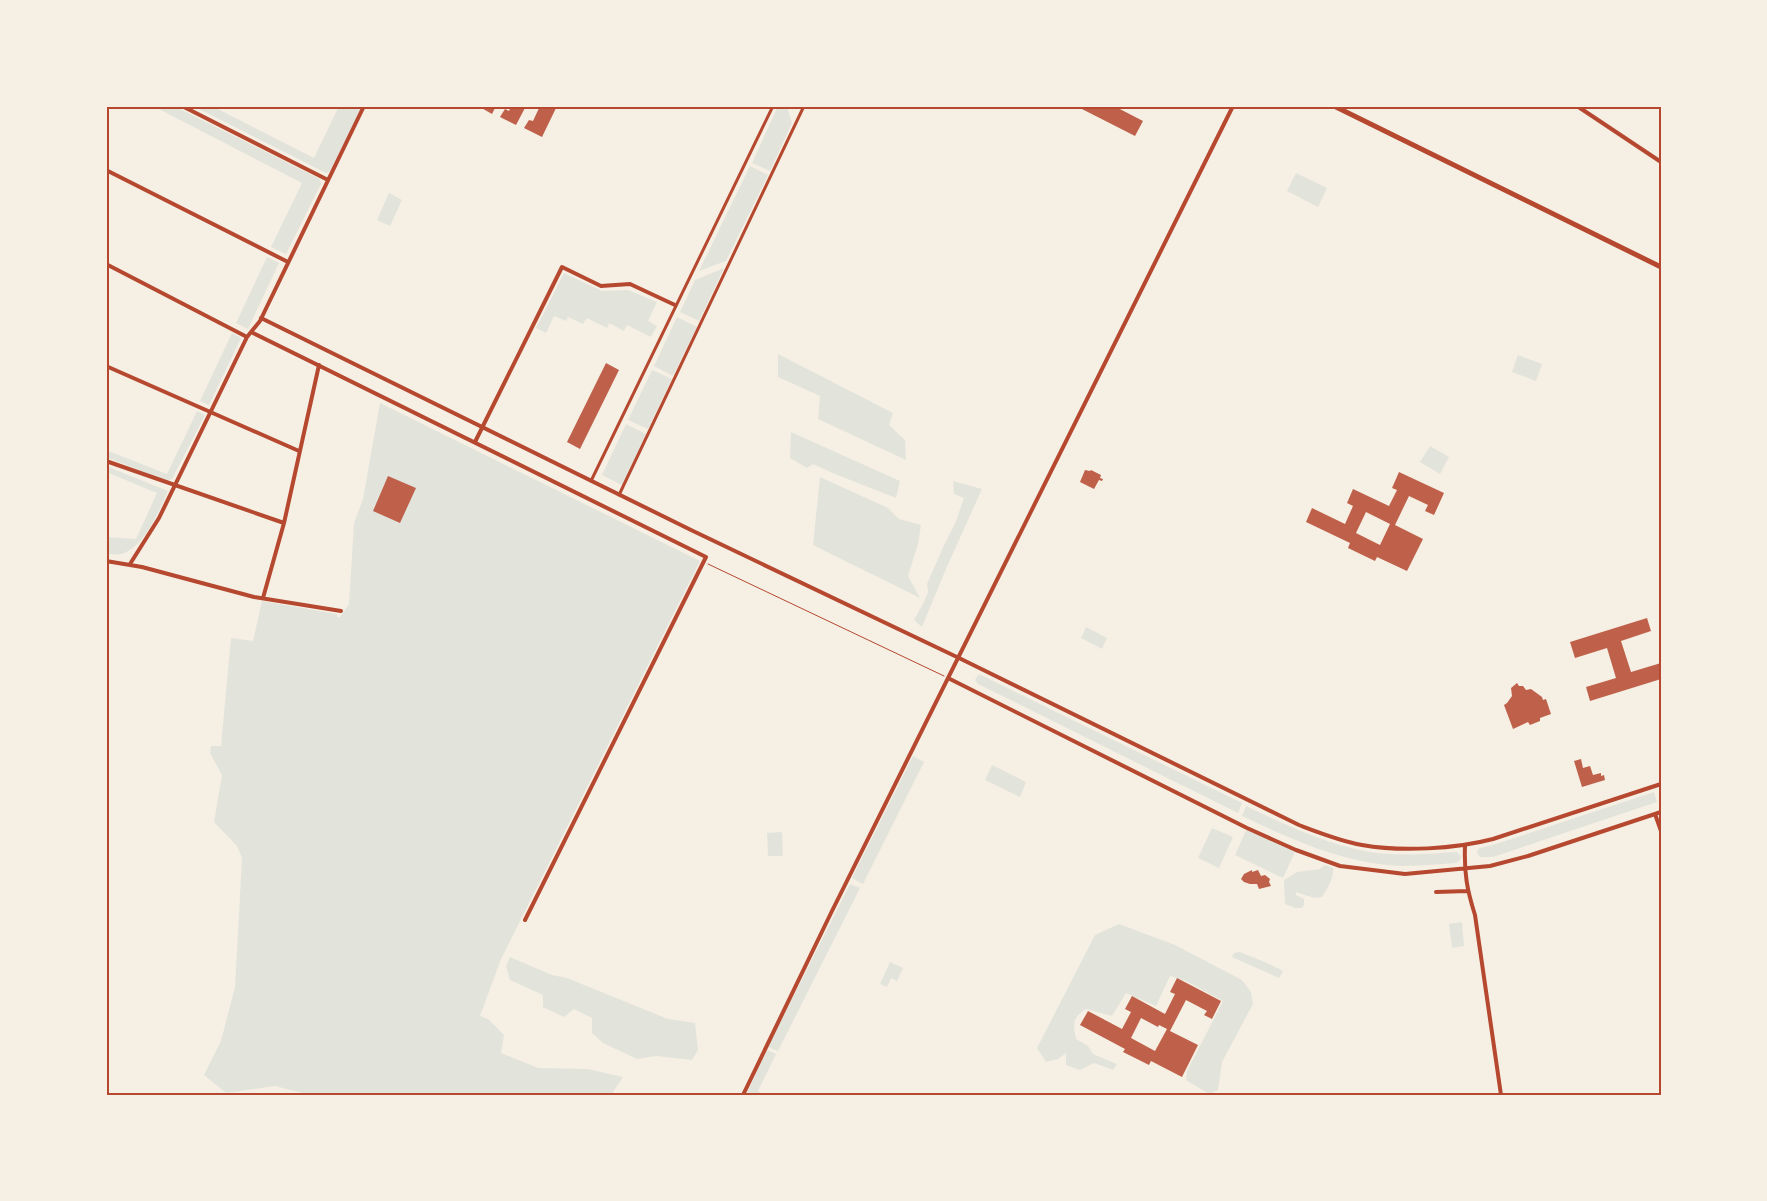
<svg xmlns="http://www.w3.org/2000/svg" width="1767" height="1201" font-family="'Exo 2',sans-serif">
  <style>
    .green { fill: #e2e4dc }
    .building { fill: #bf614a; fill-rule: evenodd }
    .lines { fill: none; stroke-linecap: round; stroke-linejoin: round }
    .path { stroke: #b5482f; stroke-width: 1 }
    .pedestrian { stroke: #b5482f; stroke-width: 3 }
    .minor { stroke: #b5482f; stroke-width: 4 }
    .tertiary { stroke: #b5482f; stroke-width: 5 }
    .neatline { fill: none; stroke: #b5482f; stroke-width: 2 }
  </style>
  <rect width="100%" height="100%" fill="#f6efe4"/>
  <path class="green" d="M153,106H174L320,179L321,184L286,254L271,247L302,183Z
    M193,106H212L314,158L339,106H362L330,171L326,173Z
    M778,106H787L792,123L770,171L752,163Z
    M750,166L768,175L726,261L699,271Z
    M1296,173L1327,188L1318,207L1287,191Z
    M389,193L402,200L390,226L377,220Z
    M267,257L279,263L248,329L236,323Z
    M724,268L699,321L680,312L695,280Z
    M564,273L602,291L628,290L657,302L648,321L657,326L651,337L627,325L624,331L609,323L607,328L587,318L583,324L568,317L566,321L554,316L546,333L536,328Z
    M677,317L697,327L673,376L654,366Z
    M232,333L241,338L209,405L200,401Z
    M778,354L893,413L889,425L905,440L906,460L818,419L820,396L778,377Z
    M1518,355L1542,364L1536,381L1512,372Z
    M652,370L672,379L648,429L628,420Z
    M380,403L700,561L501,959L480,1016L488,1019L504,1035L501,1053L538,1068L588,1069L623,1077L611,1095H310L275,1086L226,1093L204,1075L221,1041L235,987L242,858L237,846L214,822L222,775L210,753L211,746H221L231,638L253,641L262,601L337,614V617H340L349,604L354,523L363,499Z
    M197,411L205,415L172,479L166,481L106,457V450L167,474Z
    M626,424L646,434L622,485L602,475Z
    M791,432L900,481L896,498L835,474L813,464L807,468L790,458Z
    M1430,446L1449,457L1440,474L1420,462Z
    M106,466L168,491C159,511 145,546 122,554C118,555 111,554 106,554V537L136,539L157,493L106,472Z
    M820,477L888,508L899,519L921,525L918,544L908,576L920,598L813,545Z
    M953,481L982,489L946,569L922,627L914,620L924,602L928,592L927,584L945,543L955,524L964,498L954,494Z
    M1086,627L1107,638L1102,649L1081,638Z
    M978,675H981L1242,803L1238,813L978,684L975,680Z
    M913,756L924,762L863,884L852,878Z
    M992,765L1026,782L1020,797L985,780Z
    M1654,792L1657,802L1493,857H1480L1477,853L1478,849L1480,848L1496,844Z
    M1246,806C1284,824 1322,843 1365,851C1394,857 1427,854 1457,852L1461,856L1460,860L1456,863C1438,864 1420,866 1402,866C1345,864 1293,840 1242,816Z
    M1212,828L1233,837L1219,868L1198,858Z
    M1247,828L1296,850L1283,878L1235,855Z
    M782,832L783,856H768L767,833Z
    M1325,865L1333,868C1334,878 1328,888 1322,897L1314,898L1296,892V895L1304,899V905L1302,908H1295L1285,904L1284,880L1297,872L1320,869Z
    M850,884L860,888L778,1051L768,1047Z
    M1462,922L1464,946L1452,948L1449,924Z
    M1119,924L1175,945L1242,980L1251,992L1253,1004L1222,1062L1218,1090L1209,1094L1186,1080L1187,1071L1223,1001L1186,981L1170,976L1156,1006L1126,993L1112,1016L1086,1009C1072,1018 1073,1024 1076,1039L1088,1046L1093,1054L1117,1064L1113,1070L1094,1063L1080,1070L1066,1065V1053L1058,1059L1046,1062L1037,1048L1095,935Z
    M1240,952L1267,963L1283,971L1279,978L1232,957L1234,953Z
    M510,957L552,975L567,978L668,1019L695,1023L698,1050L692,1060L656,1056L637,1059L603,1043L592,1033V1018L574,1009L564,1017L543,1007V995L510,980L506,966Z
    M890,962L903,968L897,981L891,978L887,987L880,984Z
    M767,1050L776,1054L758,1091L764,1095H746Z"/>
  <path class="building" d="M478,106H496L492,114Z
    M511,106H526L516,125L500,117L505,109L509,111Z
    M540,106H557L542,137L524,128L529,120L533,121Z
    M1076,106H1114L1143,121L1135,136Z
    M606,363L619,370L580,449L567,442Z
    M1085,470L1090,471L1091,470L1101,475L1100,478L1103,479L1102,481L1099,480L1094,489L1080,482Z
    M1399,472L1444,493L1434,515L1425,511L1428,505L1409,496L1395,525L1423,539L1407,571L1377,557L1375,561L1348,548L1350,543L1306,522L1312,508L1345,524L1353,506L1347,503L1353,489L1389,506L1397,490L1392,488ZM1366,512L1390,524L1380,545L1356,533Z
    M388,476L416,488L400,523L373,511Z
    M1647,618L1651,631L1621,641L1631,672L1661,663V679L1590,701L1586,687L1616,678L1607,648L1575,658L1570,642Z
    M1517,683L1519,686H1523L1526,690L1531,689L1542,697L1543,700L1546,699L1551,714L1540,718V721L1530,725L1528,722L1513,729L1504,705L1507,703L1512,696L1511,688Z
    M1581,759L1583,768L1590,766L1593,775L1601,773V776L1604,775L1605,780L1582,787L1574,761Z
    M1252,870V872L1258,870L1261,876L1265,875L1270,879L1269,882L1271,886L1259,889L1257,884H1250L1244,882L1241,879L1244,874Z
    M1177,978L1221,1001L1212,1019L1204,1015L1207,1011L1186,1000L1170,1031L1198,1045L1182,1077L1151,1061L1149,1065L1123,1052L1125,1049L1080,1025L1088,1011L1122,1029L1131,1012L1125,1009L1132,996L1165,1014L1175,994L1170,992ZM1141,1018L1158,1027L1159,1025L1167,1029L1155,1051L1131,1038Z"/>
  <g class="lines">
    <path class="path" d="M708,564L944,676"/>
    <path class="pedestrian" d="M591,481L773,106
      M619,495L804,106"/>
    <path class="minor" d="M182,106L328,180
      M1577,106L1661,162
      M106,170L288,262
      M106,264L247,337
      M261,318L691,530L959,658L1299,825C1320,833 1340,841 1362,845C1401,852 1455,849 1493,839L1661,784
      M251,332L706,557L525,920
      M106,366L299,451
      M475,442L562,267L601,286L630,284L675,305
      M106,461L284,523
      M106,561L142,567L254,597L341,611
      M130,564L159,518L247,337L260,321L364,106
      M263,598L284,523L319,365
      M948,678L1247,828L1296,850L1340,866L1405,874L1490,866L1528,856L1661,812
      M1655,814L1661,831
      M1465,846C1464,873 1467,890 1475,915L1501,1095
      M1436,892L1467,891
      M743,1095L831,913L1233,106"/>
    <path class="tertiary" d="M1334,106L1661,267"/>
  </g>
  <rect width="1767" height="1201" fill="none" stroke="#f6efe4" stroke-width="215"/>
  <rect x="108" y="108" width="1552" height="986" class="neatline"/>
</svg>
